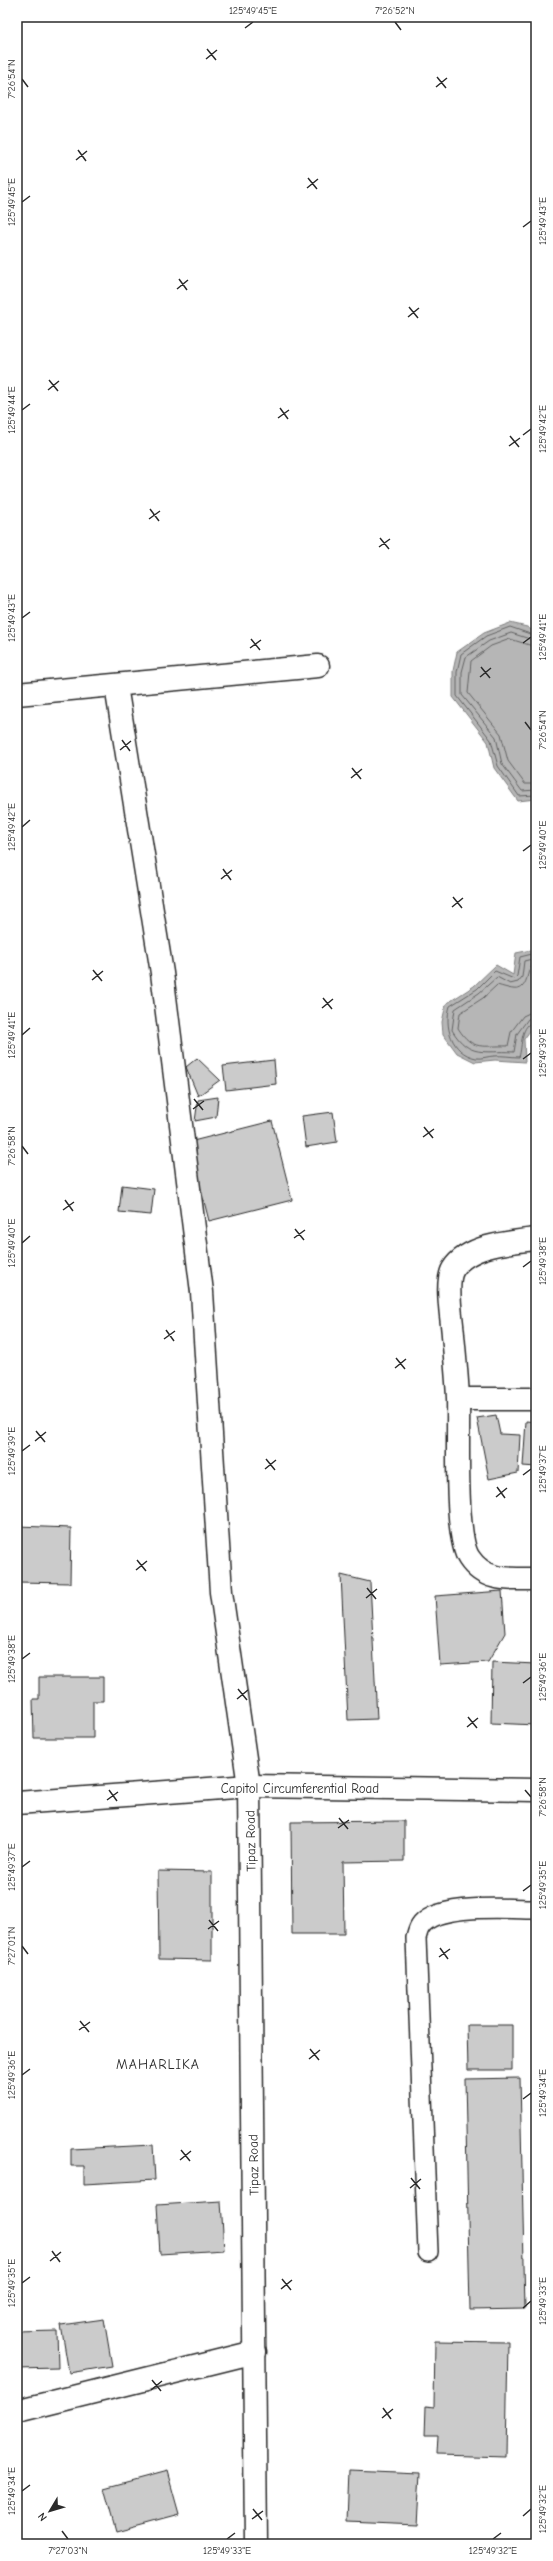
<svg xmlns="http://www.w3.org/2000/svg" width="553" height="2561" font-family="'Comic Neue',sans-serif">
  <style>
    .water { fill: #b6b6b6; stroke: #7e7e7e }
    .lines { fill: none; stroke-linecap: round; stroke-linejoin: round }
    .shore { stroke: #636363; stroke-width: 1 }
    .building { fill: #cbcbcb; stroke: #2b2b2b }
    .service-casing { stroke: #2b2b2b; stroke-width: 22 }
    .minor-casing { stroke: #2b2b2b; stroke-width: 25 }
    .tertiary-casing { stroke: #2b2b2b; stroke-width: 25 }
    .secondary-casing { stroke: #2b2b2b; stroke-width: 25 }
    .service { stroke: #fff; stroke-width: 19 }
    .minor { stroke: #fff; stroke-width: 22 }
    .tertiary { stroke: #fff; stroke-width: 22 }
    .secondary { stroke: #fff; stroke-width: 22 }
    .ticks { fill: none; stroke: #2b2b2b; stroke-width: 1.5 }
    .labels { text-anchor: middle; stroke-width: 3; stroke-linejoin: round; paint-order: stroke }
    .street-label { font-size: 13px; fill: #2b2b2b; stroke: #fff }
    .neighbourhood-label { font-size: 14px; letter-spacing: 1px; fill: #2b2b2b; stroke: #fff }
    .neatline { fill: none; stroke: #2b2b2b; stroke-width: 1.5 }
    .ticks-label { font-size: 10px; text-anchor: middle; fill: #2b2b2b }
  </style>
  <rect width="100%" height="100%" fill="#fff"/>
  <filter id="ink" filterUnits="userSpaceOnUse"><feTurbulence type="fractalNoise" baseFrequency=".025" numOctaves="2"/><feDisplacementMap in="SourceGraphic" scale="8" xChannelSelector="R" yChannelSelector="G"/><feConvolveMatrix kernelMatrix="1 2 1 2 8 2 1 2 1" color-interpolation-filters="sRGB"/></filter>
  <g filter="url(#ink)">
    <path class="water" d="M510,623L527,627L536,633V799L518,801L494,768L488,742L453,697V671L457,652L484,633Z
      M536,949V1023L524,1039L525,1062L495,1060L475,1062L457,1053L443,1034L442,1022L446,1004L474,986L496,965L513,975L516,953Z"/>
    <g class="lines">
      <path class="shore" d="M536,636L510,627L486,636L461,654L457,672V696L491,740L498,766L519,796L536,795
        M536,641L511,633L489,641L466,657L462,672V695L496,737L502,764L522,791L536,790
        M536,647L510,639L491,646L471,661L468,693L501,734L508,761L525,784H536
        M536,953L520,957L517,976L514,979L495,971L477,989L450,1006C444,1026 451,1053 476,1058C481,1059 489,1056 494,1056C503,1055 511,1057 519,1057C523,1046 519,1024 536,1021
        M536,958L524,961L522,977L518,982L510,984L497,977L479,993L455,1009L452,1030C470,1059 484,1050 514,1052L517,1034L528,1019L536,1016
        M536,964L530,966C524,993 521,992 497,985L483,998L460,1013L458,1028C473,1052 483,1045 508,1046L511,1032L523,1016L536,1010"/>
    </g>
    <path class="building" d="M197,1058L220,1080L198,1096L186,1067Z
      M274,1060L276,1084L226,1090L223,1066Z
      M218,1097L216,1117L195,1121L198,1100Z
      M333,1112L337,1142L306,1147L302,1116Z
      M272,1121L292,1200L209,1221L189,1142Z
      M122,1185L154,1189L151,1215L119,1212Z
      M496,1415L500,1434L520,1435L518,1473L489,1479L477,1418Z
      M526,1421L536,1422V1467L523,1466Z
      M17,1526L71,1528L70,1583L17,1582Z
      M341,1575L370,1582L377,1719L348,1720Z
      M502,1591L505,1633L488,1662L440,1665L435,1596Z
      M492,1662L536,1664V1725L491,1723Z
      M39,1677H103V1701H93V1738H34L33,1699H39Z
      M404,1821V1861L343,1862L344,1934H292L291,1822Z
      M158,1871L212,1872V1960L159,1959Z
      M467,2025H512V2070H468Z
      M520,2078L525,2309L470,2310L465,2079Z
      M153,2145L155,2180L84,2184V2166H71V2149Z
      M221,2201L224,2250L160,2254L157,2205Z
      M104,2319L112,2366L69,2373L61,2325Z
      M57,2331L58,2368L17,2369V2332Z
      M435,2341L508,2342L506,2457L437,2455L438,2436H425L426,2406L434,2407Z
      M349,2470L420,2473L417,2524L347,2521Z
      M167,2471L179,2514L116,2531L104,2488Z"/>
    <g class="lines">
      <g class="service-casing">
        <path id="service" d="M428,2252L416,1938C417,1935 418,1930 420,1927C435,1902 510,1909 536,1909"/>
      </g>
      <g class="minor-casing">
        <path id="minor" d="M116,686L162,973L202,1292L221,1592L249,1786
          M17,694L318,666
          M536,1239C510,1242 468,1245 453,1269C445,1282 452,1319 453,1335C455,1356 457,1377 458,1398C459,1430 454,1536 469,1558C485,1582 509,1579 536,1579
          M458,1399H536
          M17,2411L255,2352"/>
      </g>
      <g class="tertiary-casing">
        <path id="tertiary" d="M249,1786L256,2544"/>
      </g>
      <g class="secondary-casing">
        <path id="secondary" d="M17,1803L249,1786L536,1790"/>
      </g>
      <use href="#service" class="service"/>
      <use href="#minor" class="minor"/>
      <use href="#tertiary" class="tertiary"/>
      <use href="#secondary" class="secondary"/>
    </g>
  </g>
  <path class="ticks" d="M395,22L401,30M245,28L253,22M207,49L216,60M206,59L217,50M437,77L446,88M22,79L28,87M436,87L447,78M78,150L86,161M76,160L87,151M308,178L317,189M307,188L318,179M22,202L30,196M523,227L531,221M179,279L187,290M177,289L188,280M409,307L418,318M408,317L419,308M49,380L58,391M48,390L59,381M280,408L288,419M22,410L30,404M278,418L289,410M523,435L531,429M510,436L519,447M509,446L520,438M150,509L159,521M149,519L160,511M380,538L389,549M379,547L390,539M22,618L30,612M251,639L260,650M523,643L531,637M250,648L261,640M481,667L490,678M480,677L491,668M525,722L531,730M122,740L130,751M120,750L131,741M352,768L361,779M351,778L362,769M22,827L30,820M523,851L531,845M223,869L231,880M221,879L232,870M453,897L462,908M452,907L463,898M93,970L102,981M92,980L103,971M323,998L332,1009M322,1008L333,999M22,1035L30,1028M523,1059L531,1053M194,1099L203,1110M193,1109L204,1101M424,1127L433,1138M423,1137L434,1129M22,1146L28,1154M65,1200L73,1211M63,1210L74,1202M295,1229L304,1240M294,1238L305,1230M22,1243L30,1236M523,1267L531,1261M166,1330L174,1341M164,1339L175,1331M396,1358L405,1369M395,1368L406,1359M36,1431L45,1442M35,1441L46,1432M22,1451L30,1445M266,1459L275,1470M265,1469L276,1460M523,1475L531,1469M497,1487L505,1498M496,1497L507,1488M137,1560L146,1571M136,1570L147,1561M367,1588L376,1599M366,1598L377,1589M22,1659L30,1653M523,1683L531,1677M238,1689L247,1700M237,1699L248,1690M468,1717L477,1728M467,1727L478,1718M109,1790L117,1801M525,1790L531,1797M107,1800L118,1792M339,1818L348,1829M338,1828L349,1820M22,1867L30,1861M523,1891L531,1885M209,1920L218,1931M208,1929L219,1921M22,1946L28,1954M440,1948L448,1959M439,1957L450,1949M80,2021L89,2032M79,2030L90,2022M310,2049L319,2060M309,2059L320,2050M22,2075L30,2069M523,2099L531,2093M181,2150L190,2161M180,2160L191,2151M411,2178L420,2189M410,2188L421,2179M52,2251L60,2262M50,2261L61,2252M282,2279L291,2290M22,2283L30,2277M281,2289L292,2280M523,2308L531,2301M152,2380L161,2391M151,2390L162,2381M383,2408L391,2419M382,2418L393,2409M22,2491L30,2485M253,2509L262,2520M523,2516L531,2509M252,2519L263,2511M62,2531L68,2539M227,2539L235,2533M493,2539L501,2533"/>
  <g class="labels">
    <g class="street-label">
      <text x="300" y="1793">Capitol Circumferential Road</text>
      <text transform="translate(250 1841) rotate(-91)" y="5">Tipaz Road</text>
      <text transform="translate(253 2165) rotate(-91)" y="5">Tipaz Road</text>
    </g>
    <g class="neighbourhood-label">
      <text x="158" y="2069">MAHARLIKA</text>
    </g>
  </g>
  <rect width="553" height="2561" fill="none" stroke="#fff" stroke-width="44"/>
  <g transform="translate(50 2511) rotate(232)" stroke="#ffffff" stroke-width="3" paint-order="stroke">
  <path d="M0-3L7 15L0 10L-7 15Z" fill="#2b2b2b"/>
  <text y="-6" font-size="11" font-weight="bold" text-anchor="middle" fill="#2b2b2b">N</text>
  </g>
  <rect x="22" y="22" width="509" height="2517" class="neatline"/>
  <g class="ticks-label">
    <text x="253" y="14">125°49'45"E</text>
    <text x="395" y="14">7°26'52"N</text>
    <text transform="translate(11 79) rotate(-90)" y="4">7°26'54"N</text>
    <text transform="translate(11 202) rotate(-90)" y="4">125°49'45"E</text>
    <text transform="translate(542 221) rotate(-90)" y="4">125°49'43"E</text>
    <text transform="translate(11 410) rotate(-90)" y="4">125°49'44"E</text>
    <text transform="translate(542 429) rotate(-90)" y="4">125°49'42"E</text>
    <text transform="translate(11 618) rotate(-90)" y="4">125°49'43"E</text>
    <text transform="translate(542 637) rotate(-90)" y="4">125°49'41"E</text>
    <text transform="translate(542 730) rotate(-90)" y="4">7°26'54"N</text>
    <text transform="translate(11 827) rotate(-90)" y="4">125°49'42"E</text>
    <text transform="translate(542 845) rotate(-90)" y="4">125°49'40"E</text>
    <text transform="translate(11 1035) rotate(-90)" y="4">125°49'41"E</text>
    <text transform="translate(542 1053) rotate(-90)" y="4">125°49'39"E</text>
    <text transform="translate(11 1146) rotate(-90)" y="4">7°26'58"N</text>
    <text transform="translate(11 1243) rotate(-90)" y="4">125°49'40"E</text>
    <text transform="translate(542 1261) rotate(-90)" y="4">125°49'38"E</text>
    <text transform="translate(11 1451) rotate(-90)" y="4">125°49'39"E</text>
    <text transform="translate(542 1469) rotate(-90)" y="4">125°49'37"E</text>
    <text transform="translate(11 1659) rotate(-90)" y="4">125°49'38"E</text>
    <text transform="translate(542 1677) rotate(-90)" y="4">125°49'36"E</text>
    <text transform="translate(542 1797) rotate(-90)" y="4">7°26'58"N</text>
    <text transform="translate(11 1867) rotate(-90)" y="4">125°49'37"E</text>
    <text transform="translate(542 1885) rotate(-90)" y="4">125°49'35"E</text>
    <text transform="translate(11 1946) rotate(-90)" y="4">7°27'01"N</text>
    <text transform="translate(11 2075) rotate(-90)" y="4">125°49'36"E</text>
    <text transform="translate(542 2093) rotate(-90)" y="4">125°49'34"E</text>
    <text transform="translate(11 2283) rotate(-90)" y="4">125°49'35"E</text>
    <text transform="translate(542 2301) rotate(-90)" y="4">125°49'33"E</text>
    <text transform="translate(11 2491) rotate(-90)" y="4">125°49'34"E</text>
    <text transform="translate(542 2509) rotate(-90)" y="4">125°49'32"E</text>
    <text x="68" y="2554">7°27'03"N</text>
    <text x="227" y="2554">125°49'33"E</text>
    <text x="493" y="2554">125°49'32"E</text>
  </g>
</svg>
